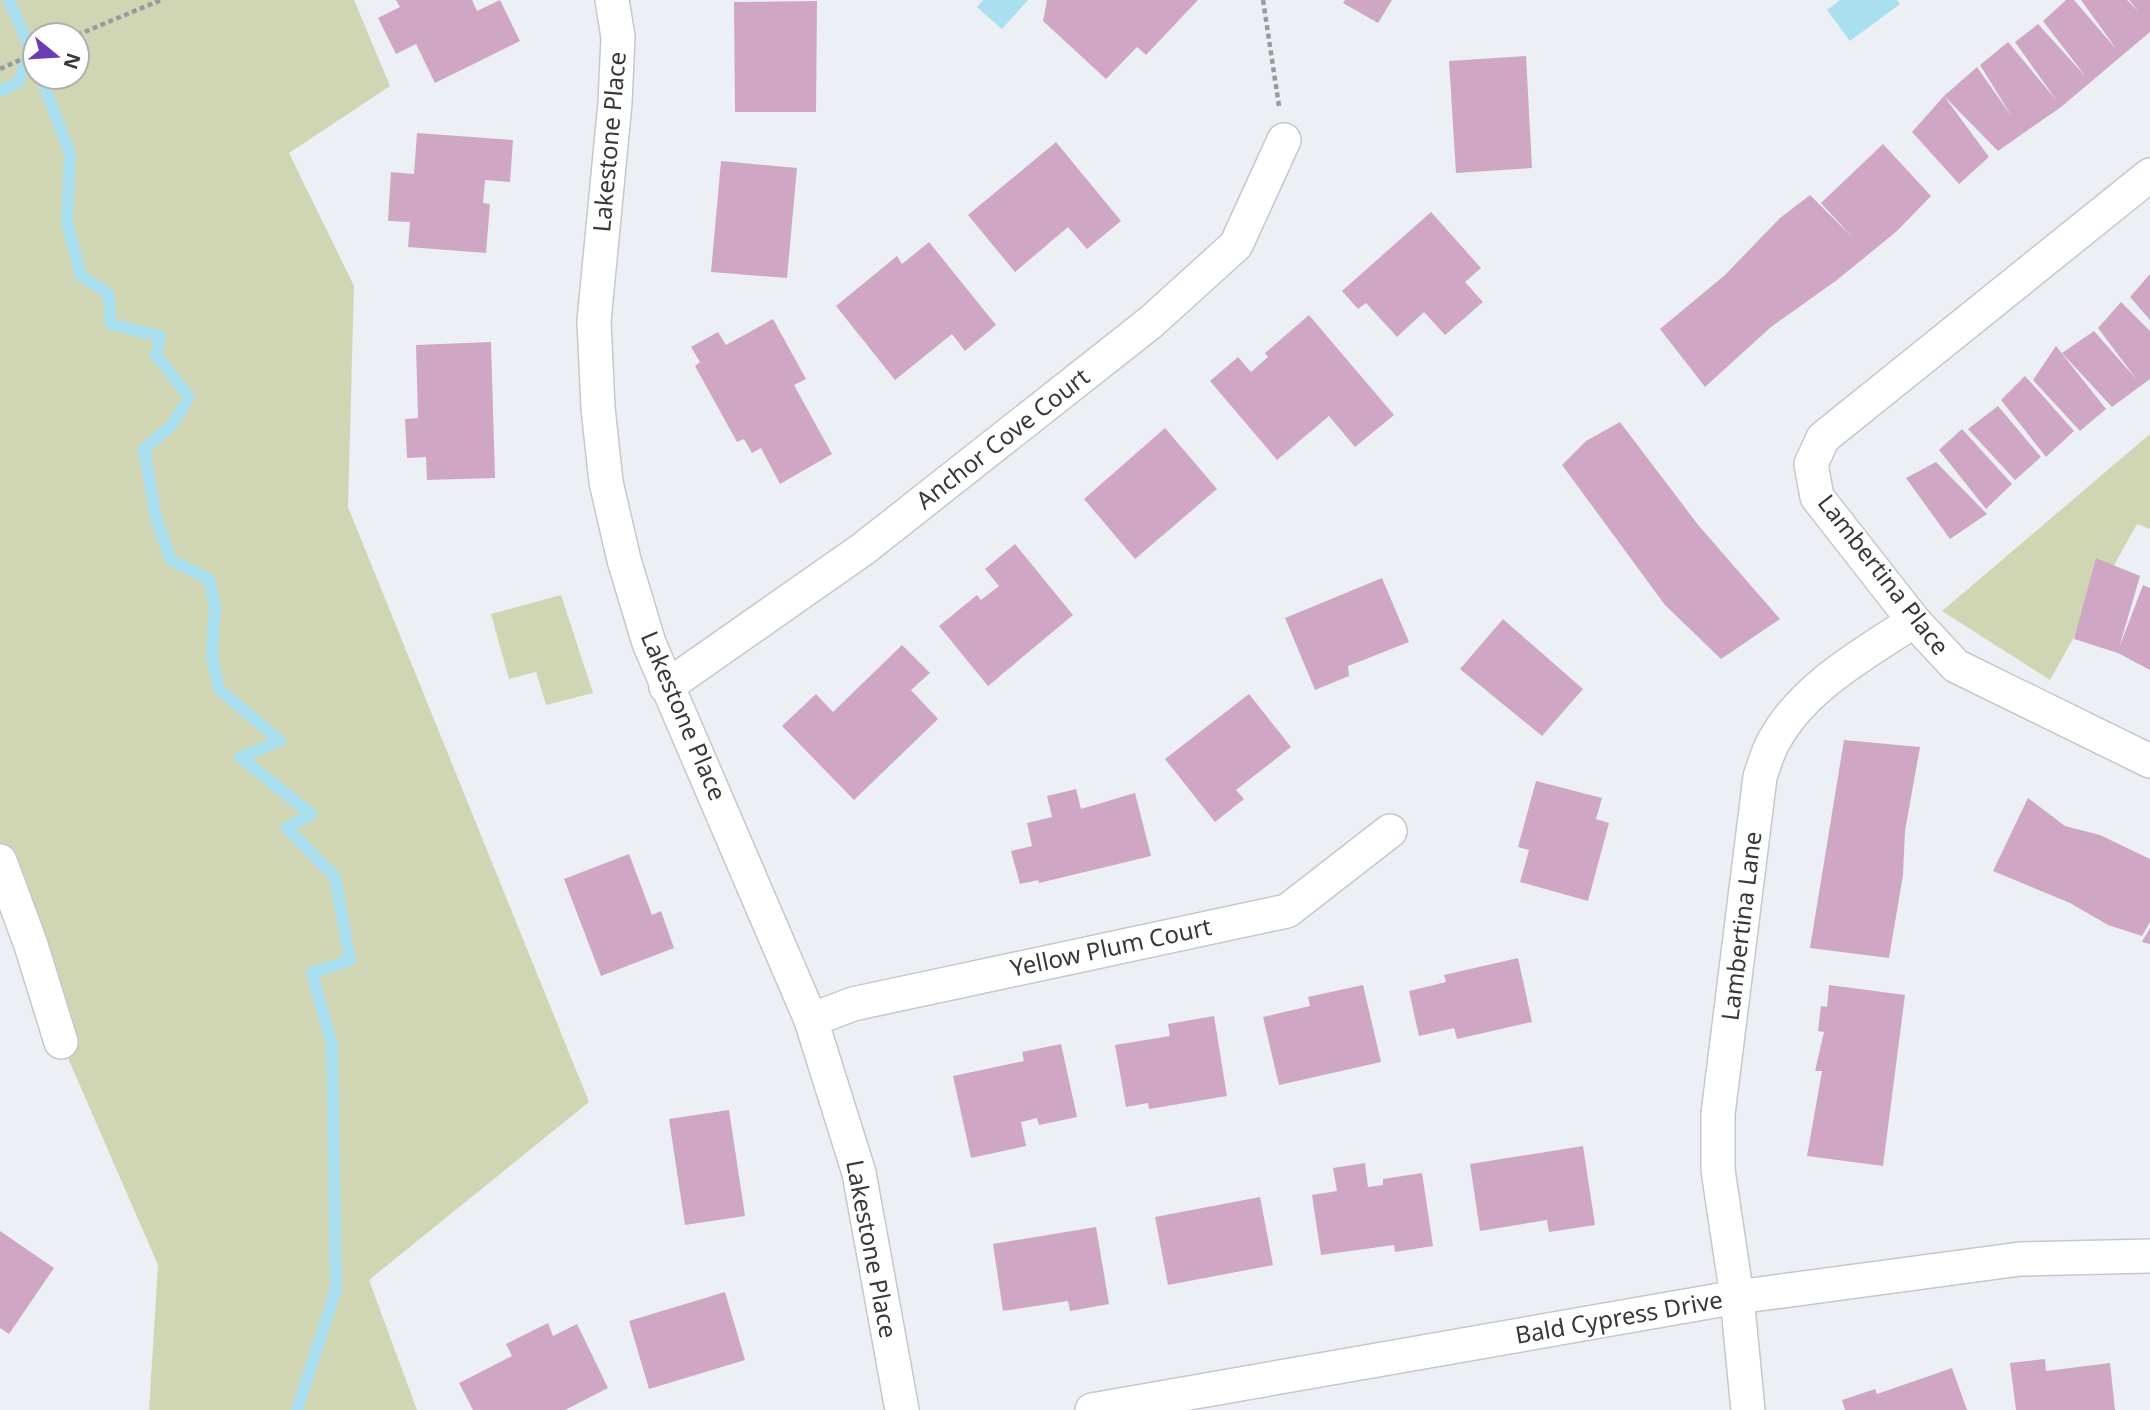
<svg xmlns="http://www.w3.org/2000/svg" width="2150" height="1410" font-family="'Noto Sans',sans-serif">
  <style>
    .green { fill: #d0d6b4; fill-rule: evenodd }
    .water { fill: #a9dfef }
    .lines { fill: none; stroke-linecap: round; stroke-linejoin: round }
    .stream { stroke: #a9dfef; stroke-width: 12 }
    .building { fill: #cfa7c4 }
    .minor-casing { stroke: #c4c8cc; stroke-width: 36 }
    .path { stroke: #989b9e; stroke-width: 4.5; stroke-dasharray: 5 3.5; stroke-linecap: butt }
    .minor { stroke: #fff; stroke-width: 33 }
    .labels { text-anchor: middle; stroke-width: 5; stroke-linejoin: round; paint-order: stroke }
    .street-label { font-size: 24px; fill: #363839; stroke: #fff }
  </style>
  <rect width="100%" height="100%" fill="#ecf0f4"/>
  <path class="green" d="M0,0H354L390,86L289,153L354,286L348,507L589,1102L369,1280L417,1410H149L158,1265L61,1042L0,861ZM35,35H77V77H35Z
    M2150,434V529L2137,524L2050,680L1942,611Z
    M561,595L593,693L546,705L536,672L509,679L491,614Z"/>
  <path class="water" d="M983,0H1028L1002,29L977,7Z
    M1840,0H1897L1900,4L1850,41L1827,10Z"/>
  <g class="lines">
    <path class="stream" d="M9,0L35,60
      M41,77L70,154L67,221L81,276L108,293L111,324L160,336L156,355L189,397L172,425L144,449L156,518L171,560L209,579L215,605L212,655L219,689L280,741L240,757L311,814L287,828L335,877L350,960L312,973L332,1045L336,1289L297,1410
      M0,91L19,82L30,48"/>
  </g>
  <path class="building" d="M396,0H472L477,11L500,0L520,41L435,83L416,44L396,54L378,18L400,7Z
    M1047,0H1198L1146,55L1137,47L1106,79L1043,21Z
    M1345,0H1392L1378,23L1343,3Z
    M2066,0H2074L2117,50L2081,0H2127L2138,11L2129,0H2150V32L2061,107L1998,151L1944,96L1977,67L2012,117L1980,65L2008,42L2057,101L2015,42L2038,24L2086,77L2043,21Z
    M817,1L816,112H735L734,2Z
    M1526,56L1532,168L1456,173L1449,61Z
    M1944,96L1989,157L1959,184L1912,132Z
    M417,133L513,140L510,182L485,180L483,203L490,204L486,253L408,247L410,222L388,221L391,172L414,174Z
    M1056,142L1121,221L1087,249L1068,227L1015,272L968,215Z
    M1883,144L1931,196L1897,231L1837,280L1771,327L1705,387L1660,329L1725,275L1780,218L1810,195L1853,238L1821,203Z
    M721,161L797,168L787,278L711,272Z
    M1431,212L1481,268L1465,282L1483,302L1445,335L1424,312L1397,337L1366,303L1358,309L1342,291Z
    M929,242L996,325L965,351L952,334L895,380L836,306L897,256L902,264Z
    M2150,274V320L2130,297Z
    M2121,302L2150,331V379L2112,407L2062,353L2094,331L2137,380L2098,328Z
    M1309,315L1394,415L1355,447L1329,416L1277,460L1210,381L1238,357L1251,372L1268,357L1265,353Z
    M773,319L806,379L794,385L832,454L780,484L761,448L752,453L744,439L737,442L695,366L700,362L691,347L718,332L726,345Z
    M491,342L495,478L427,480L426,457L407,458L405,419L418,418L416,345Z
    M2056,346L2106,409L2080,431L2033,380Z
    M2025,376L2074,431L2046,457L2001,400Z
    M1998,406L2041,457L2015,480L1968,429Z
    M1620,422L1699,526L1780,619L1721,659L1665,605L1562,465L1586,441Z
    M1165,428L1217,489L1135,559L1084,499Z
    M1962,429L2012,484L1986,509L1939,450Z
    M1936,462L1987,514L1950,539L1906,478Z
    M1015,544L1073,615L988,686L939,626L977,595L981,600L999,586L985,569Z
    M2096,558L2140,576L2119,648L2143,585L2150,588V670L2118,653L2074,639Z
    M1382,578L1409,642L1348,666L1349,676L1315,690L1285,618Z
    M1503,619L1583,689L1542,736L1460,669Z
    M902,645L930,673L911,690L938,719L854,800L782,726L816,694L833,712Z
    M1249,694L1291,747L1236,790L1244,799L1215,822L1165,759Z
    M1844,740L1920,747L1905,831L1903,875L1889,958L1810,948Z
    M1536,781L1602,798L1596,819L1609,823L1588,901L1520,882L1529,850L1518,847Z
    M1076,789L1081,809L1135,793L1151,856L1039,883L1038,880L1020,884L1011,851L1032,846L1027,823L1052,817L1047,796Z
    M2028,798L2065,826L2100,835L2150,859V922L2142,936L2108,925L2070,903L1993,871Z
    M629,854L652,915L661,911L674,948L601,976L564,879Z
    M2150,928V944L2142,942Z
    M1518,958L1532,1022L1457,1039L1454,1028L1419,1036L1409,991L1446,982L1444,975Z
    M1363,985L1381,1062L1279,1085L1263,1017L1310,1006L1308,997Z
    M1829,985L1905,995L1883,1166L1807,1156L1822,1071H1815L1824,1032L1818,1031L1821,1006L1827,1007Z
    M1214,1016L1227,1096L1149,1109L1148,1103L1126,1107L1115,1045L1170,1036L1168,1024Z
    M1061,1044L1077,1117L1039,1125L1037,1118L1021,1122L1026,1146L971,1158L953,1076L1024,1061L1022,1052Z
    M729,1110L745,1216L685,1225L669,1119Z
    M1583,1146L1595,1225L1549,1232L1547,1220L1480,1231L1470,1164Z
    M1365,1163L1368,1187L1383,1185V1179L1422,1173L1433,1246L1395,1252L1394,1245L1321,1255L1312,1195L1337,1191L1333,1168Z
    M1260,1197L1273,1265L1168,1285L1155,1217Z
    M1096,1227L1109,1304L1070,1311L1068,1301L1003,1311L993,1244Z
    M0,1231L54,1268L9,1334L0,1328Z
    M725,1292L745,1360L649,1389L629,1321Z
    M548,1323L553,1336L577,1324L608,1388L565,1410H473L459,1383L512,1356L506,1344Z
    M2045,1359L2046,1371L2110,1363L2115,1410H2016L2010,1363Z
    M1952,1368L1967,1410H1845L1842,1400L1875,1389L1877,1394Z"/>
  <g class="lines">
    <g class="minor-casing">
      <path id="minor" d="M612,0L618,37L615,103L594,321L598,408L606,482L624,560L649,643L811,1020L859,1173L902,1410
        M2150,175L1823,438L1811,464L1817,497L1914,621L1956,666L2150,761
        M666,687L863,549L1151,322L1236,245L1284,140
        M0,861L31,945L61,1042
        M811,1020L853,1004L1287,911L1390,831
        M1092,1410L1737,1297L2020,1259L2150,1256
        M1748,1410L1737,1297L1718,1170V1114L1760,777C1764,765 1768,751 1774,741C1803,687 1864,654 1914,621"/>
    </g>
    <path class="path" d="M1263,0L1279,106
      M77,35L161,0
      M0,69L35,53"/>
    <use href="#minor" class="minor"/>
  </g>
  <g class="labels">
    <g class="street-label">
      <text transform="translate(610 142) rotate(-85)" y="8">Lakestone Place</text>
      <text transform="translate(1003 439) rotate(-38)" y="8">Anchor Cove Court</text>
      <text transform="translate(1883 575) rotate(52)" y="8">Lambertina Place</text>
      <text transform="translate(683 716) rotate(67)" y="8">Lakestone Place</text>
      <text transform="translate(1742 926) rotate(-83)" y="8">Lambertina Lane</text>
      <text transform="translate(1111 948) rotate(-12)" y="8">Yellow Plum Court</text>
      <text transform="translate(871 1249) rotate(79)" y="8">Lakestone Place</text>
      <text transform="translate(1619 1318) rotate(-10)" y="8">Bald Cypress Drive</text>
    </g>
  </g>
  <g transform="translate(56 56) rotate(108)"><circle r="33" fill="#ffffff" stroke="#afafb0" stroke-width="2"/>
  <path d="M0-5L12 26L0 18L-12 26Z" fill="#6b3db5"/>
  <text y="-10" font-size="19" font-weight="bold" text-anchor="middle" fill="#363839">N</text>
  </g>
</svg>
